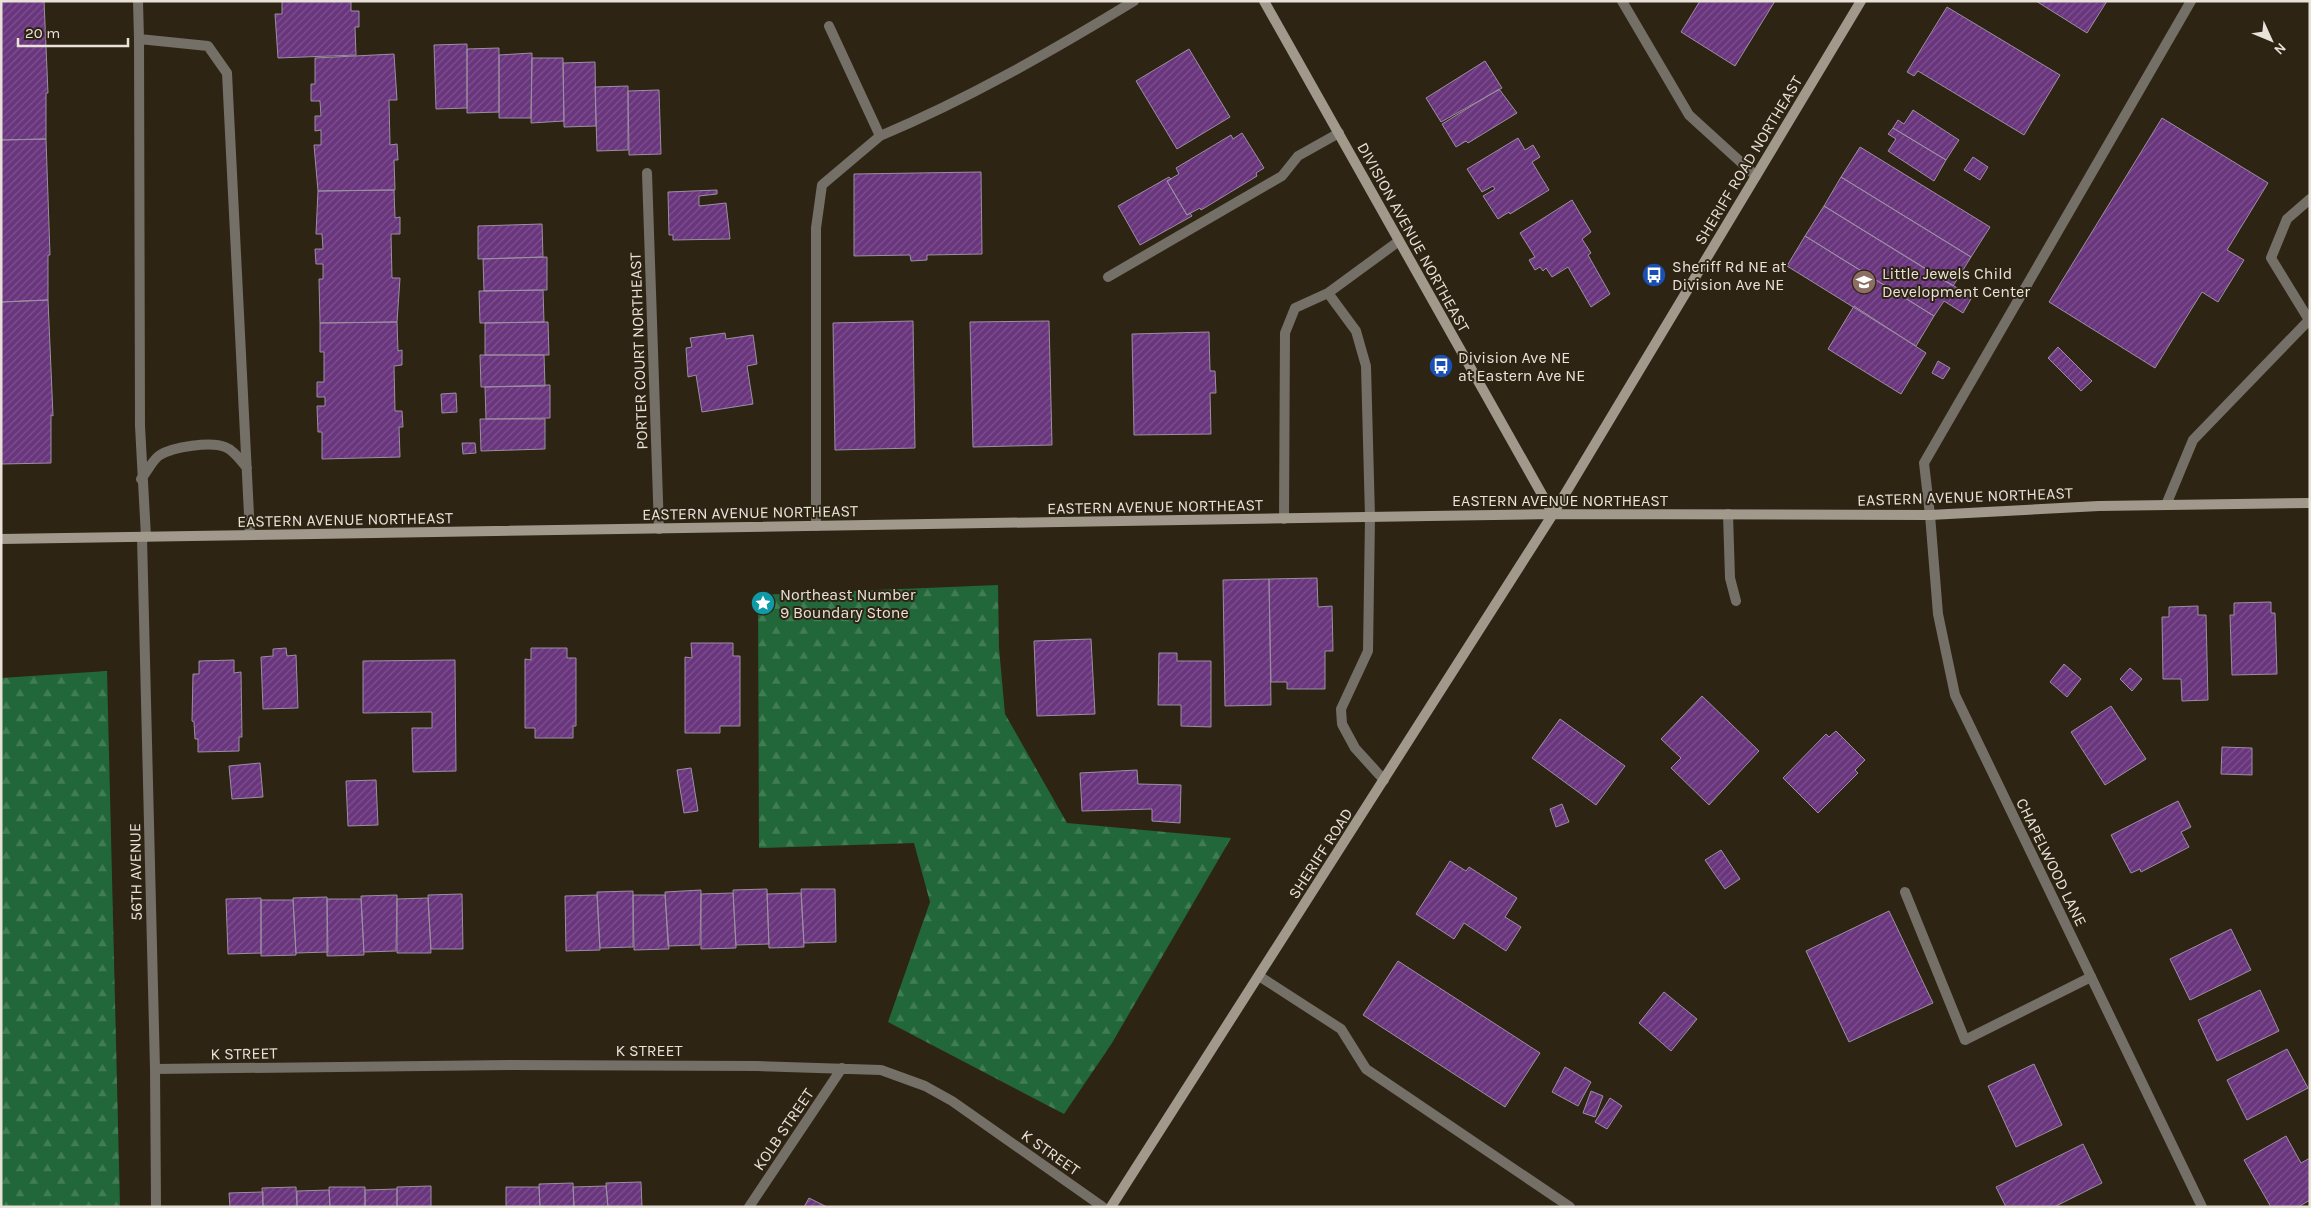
<svg xmlns="http://www.w3.org/2000/svg" width="2311" height="1208" font-family="Karla,sans-serif">
  <style>
    .forest { fill: url(#forest-firs) }
    .building { fill: url(#building-hatch); stroke: #9b8fa1 }
    .lines { fill: none; stroke-linecap: round; stroke-linejoin: round }
    .lane { stroke: #746f67; stroke-width: 10 }
    .street { stroke: #746f67; stroke-width: 10 }
    .secondary { stroke: #a0998c; stroke-width: 10 }
    .labels { text-anchor: middle; stroke-width: 4; stroke-linejoin: round; paint-order: stroke }
    .street-label { font-size: 16px; fill: #e8e2d8; stroke: #2e2414 }
    .poi-label { font-size: 16px; fill: #e8e2d8; stroke: #2e2414; text-anchor: start }
  </style>
  <defs>
    <pattern id="forest-firs" width="22" height="20" patternUnits="userSpaceOnUse" patternTransform="scale(1.25)"><rect width="22" height="20" fill="#216739"/><path d="M5 1l3.5 6h-7zM16 11l3.5 6h-7z" fill="#417c55"/></pattern>
    <pattern id="building-hatch" width="6" height="6" patternUnits="userSpaceOnUse" patternTransform="scale(1.25)"><rect width="6" height="6" fill="#69357d"/><path d="M-1 1l2-2M0 6l6-6M5 7l2-2" fill="none" stroke="#7e528f"/></pattern>
  </defs>
  <rect width="100%" height="100%" fill="#2e2414"/>
  <path class="forest" d="M998,585L999,648L1005,714L1067,823L1231,838L1112,1043L1064,1114L888,1022L930,902L914,843L759,848L758,595Z
    M107,671L120,1207H3L1,1205V678Z"/>
  <path class="building" d="M1,1H44L48,93H46V139L1,140Z
    M282,1H351V11H359V27H355L356,55L278,58L275,14H282Z
    M1700,1H1775L1735,66L1681,32Z
    M2036,1H2107L2087,33Z
    M1947,7L2060,75L2024,135L1918,71L1914,76L1907,72Z
    M467,44V108L436,109L434,45Z
    M499,48V112L467,113V49Z
    M1189,49L1230,117L1177,149L1136,81Z
    M532,53L531,118H499V55Z
    M394,54L397,100H389L390,145L397,144L398,160H394L395,190L318,191L314,145H321V130L315,131V116H321L320,101H311V84H315V58Z
    M532,58H563L564,121L531,123Z
    M1485,61L1502,88L1441,122L1426,98Z
    M595,62L596,126L564,127L563,63Z
    M628,86V150L597,151L595,87Z
    M1499,89L1517,113L1468,143L1466,141L1456,147L1442,124Z
    M659,90L661,154L629,155L628,91Z
    M1913,110L1959,140L1946,160L1893,128L1898,120L1904,124Z
    M2162,118L2268,183L2227,250L2244,260L2218,302L2202,292L2155,368L2049,302Z
    M1893,128L1946,160L1934,181L1888,151L1896,139L1888,134Z
    M1242,133L1264,168L1256,173L1257,176L1201,210L1200,208L1187,215L1167,181L1179,174L1176,168L1231,135L1233,139Z
    M1518,138L1525,150L1533,145L1540,157L1532,162L1549,190L1510,214L1509,212L1498,219L1483,196L1495,189L1493,186L1482,192L1467,169Z
    M46,139L50,255H48V300L1,302V140Z
    M1860,147L1990,227L1971,257L1841,177Z
    M1973,157L1988,167L1980,180L1964,170Z
    M981,172L982,254L927,255V260L911,261L910,255L854,256V174Z
    M1169,177L1171,179L1167,181L1187,215L1190,213L1192,216L1140,245L1118,206Z
    M1841,177L1971,257L1953,286L1824,206Z
    M394,190L395,218L400,217V234H391L392,278H400L397,322L320,323L319,279H323V264H316L315,249H323L322,234H316L318,191Z
    M717,190V194L699,196V206L726,203L730,239L673,240V235H669L668,192Z
    M1572,200L1591,232L1582,239L1591,253L1588,255L1610,294L1591,307L1568,267L1552,277L1546,268L1543,271L1540,267L1535,270L1529,260L1535,257L1520,233Z
    M1824,206L1972,297L1963,313L1944,301L1934,316L1805,236Z
    M542,224L543,257L478,259V226Z
    M1805,236L1934,316L1916,346L1787,266Z
    M547,257V290L484,291L483,259Z
    M543,290L544,322L480,323L479,291Z
    M48,300L53,416L51,415V463L1,464V302Z
    M1854,306L1926,353L1901,394L1828,349Z
    M913,321L915,448L835,450L833,323Z
    M1049,321L1052,445L973,447L970,322Z
    M397,322L398,351L402,350V365L394,366L395,411H402L403,427H399L400,457L322,459V432H318L317,406H325V397H317V382H324V352H320V323Z
    M548,322L549,355H485V323Z
    M1209,332L1210,371H1215L1216,393H1210L1211,434L1134,435L1132,334Z
    M725,333L726,339L753,335L757,364L747,366L753,404L702,412L696,375L688,377L686,348L692,347L690,338Z
    M2058,347L2092,381L2081,391L2048,358Z
    M480,355H544L545,386L481,387Z
    M1938,361L1950,368L1943,379L1932,373Z
    M550,385V418L486,419L485,387Z
    M456,393L457,412L442,413L441,394Z
    M480,419H545V449L481,451Z
    M462,443H475L476,453L463,454Z
    M1317,578L1318,607L1332,606L1333,651H1325V689H1287V682H1271L1269,579Z
    M1269,579L1271,705L1225,706L1223,580Z
    M2271,602V613H2275L2277,674L2232,675L2230,615H2234V603Z
    M2198,606V615H2206L2208,700L2182,701L2181,679H2163L2162,617H2169V607Z
    M1091,639L1095,714L1037,716L1034,641Z
    M691,643H733V656H740V726H720V733H685V657L692,658Z
    M286,648L287,656L296,655L298,708L263,709L261,657L273,656V649Z
    M531,648H567V658H576V726H573V738H535V728H525V659L531,660Z
    M1159,653H1177V661H1211V727L1181,726V705H1158Z
    M234,660V673L241,672L242,737H239V751L198,752V739H195L194,722L192,721L193,674H199V661Z
    M455,660L456,771L413,772L412,728H432V712L363,713V661Z
    M2064,664L2081,679L2067,697L2050,682Z
    M2130,668L2142,679L2132,691L2120,679Z
    M1702,696L1759,751L1709,805L1671,768L1681,758L1661,739Z
    M2111,706L2146,759L2105,785L2071,732Z
    M1560,719L1625,766L1596,805L1532,758Z
    M1836,731L1865,760L1855,770L1858,773L1818,813L1783,778L1826,734L1829,737Z
    M2222,747L2252,748V775L2221,774Z
    M260,763L263,797L232,799L229,766Z
    M691,768L698,811L684,813L677,770Z
    M1137,770L1138,784L1181,785L1180,823L1152,821V809L1082,811L1080,773Z
    M376,780L378,825L348,826L346,781Z
    M2178,801L2191,827L2181,832L2189,847L2141,872L2140,869L2131,873L2111,835Z
    M1562,804L1569,822L1556,827L1550,809Z
    M1721,850L1740,879L1725,889L1705,860Z
    M1450,861L1466,871L1469,867L1517,898L1505,917L1521,927L1506,951L1464,923L1454,939L1416,914Z
    M767,889L769,944L736,945L733,890Z
    M801,889H835L836,942L804,943Z
    M701,890L700,945L668,946L665,892Z
    M633,891V947L600,948L597,892Z
    M733,893L736,948L701,949V894Z
    M801,893L804,947L769,948L767,894Z
    M462,894L463,949H431L428,895Z
    M397,895L396,951L364,952L361,896Z
    M597,895L600,950L566,951L565,896Z
    M633,895H665L669,949L634,950Z
    M327,897L328,952L296,953L293,898Z
    M261,898V953L228,954L226,899Z
    M428,898L431,953H397V899Z
    M327,899H361L364,955L327,956Z
    M261,900H293L296,955L261,956Z
    M1889,911L1933,1003L1849,1042L1806,951Z
    M2231,929L2251,970L2190,1000L2170,959Z
    M1398,961L1540,1053L1505,1107L1363,1015Z
    M2260,990L2279,1031L2217,1061L2198,1020Z
    M1664,992L1697,1019L1671,1051L1639,1023Z
    M2287,1049L2308,1088L2247,1120L2227,1080Z
    M2034,1064L2062,1125L2016,1147L1988,1086Z
    M1565,1067L1591,1082L1578,1106L1552,1092Z
    M1591,1091L1603,1096L1595,1117L1583,1113Z
    M1610,1098L1622,1106L1607,1129L1595,1122Z
    M2286,1136L2301,1163L2310,1158V1200L2298,1207H2271L2244,1160Z
    M2083,1144L2102,1183L2054,1207H2006L1996,1187Z
    M641,1182L642,1207H608L606,1183Z
    M573,1183L574,1207H540L539,1184Z
    M431,1186V1207H397V1187Z
    M606,1186L608,1207H574L573,1187Z
    M296,1187L297,1207H263L262,1188Z
    M329,1187H365V1207H330Z
    M506,1187H539L540,1207H506Z
    M397,1189V1207H365V1190Z
    M329,1190L330,1207H297V1191Z
    M263,1192V1207H230L229,1193Z
    M809,1198L827,1207H804Z"/>
  <g class="lines">
    <path class="lane" d="M138,1L139,39
      M1622,1L1689,115L1756,176
      M880,136C968,99 1052,51 1134,1
      M1108,277L1282,176L1298,156L1339,133
      M1328,293L1356,331L1366,366L1370,517L1368,651L1341,709L1342,724L1355,748L1384,780
      M2309,320L2271,258L2287,219L2310,199
      M141,479C147,472 153,459 160,455C173,447 211,441 225,447C234,450 240,460 247,468
      M1728,514L1730,578L1736,601
      M1930,515L1924,463L2191,1
      M1284,519L1285,333L1295,308L1328,293L1399,241
      M816,526V228L822,185L880,136L829,26
      M146,537L140,426L139,39L208,46L227,73L250,535
      M1905,892L1965,1040L2091,977
      M1259,976L1341,1029L1366,1069L1570,1207"/>
    <path class="street" d="M647,173L659,529
      M2166,505L2193,440L2310,319
      M1930,515L1938,614L1955,695L2202,1207
      M142,537L155,1069L156,1207
      M155,1069L511,1065L757,1066L881,1070L925,1086L952,1101L1103,1207
      M749,1207L842,1068"/>
    <path class="secondary" d="M1264,1L1553,514
      M1,539L1553,514L1930,515L2099,506L2310,503
      M1111,1207L1553,514L1861,1"/>
  </g>
  <defs>
    <g id="bus-disc" transform="scale(1.25)"><circle r="9.5" fill="#1a4fb4" stroke="#2e2414"/><path d="M-5-6H5V4H4V6H2V4H-2V6H-4V4H-5ZM-3.5-4V0h7V-4ZM-3.5 1.2v1.5H-2V1.2ZM2 1.2v1.5H3.5V1.2Z" fill="#fff"/></g>
    <g id="school-disc" transform="scale(1.25)"><circle r="9.5" fill="#8d6e63" stroke="#2e2414"/><path d="M0-5L7-2L0 1L-7-2ZM-4 1L0 2.5L4 1V4Q0 6-4 4Z" fill="#fff"/></g>
    <g id="sight-disc" transform="scale(1.25)"><circle r="9.5" fill="#0f9aa8" stroke="#2e2414"/><path d="M0-6L1.8-2.2L6-1.7L2.9 1.2L3.7 5.4L0 3.3L-3.7 5.4L-2.9 1.2L-6-1.7L-1.8-2.2Z" fill="#fff"/></g>
  </defs>
  <g fill-rule="evenodd">
    <use href="#bus-disc" x="1654" y="275"/>
    <use href="#school-disc" x="1864" y="282"/>
    <use href="#bus-disc" x="1441" y="366"/>
    <use href="#sight-disc" x="763" y="603"/>
  </g>
  <g class="labels">
    <g class="street-label">
      <text transform="translate(1748 160) rotate(-59)" y="6">SHERIFF ROAD NORTHEAST</text>
      <text transform="translate(1414 237) rotate(61)" y="6">DIVISION AVENUE NORTHEAST</text>
      <text transform="translate(638 351) rotate(-92)" y="6">PORTER COURT NORTHEAST</text>
      <text transform="translate(1965 496) rotate(-2)" y="6">EASTERN AVENUE NORTHEAST</text>
      <text x="1560" y="506">EASTERN AVENUE NORTHEAST</text>
      <text transform="translate(1155 506) rotate(-1)" y="6">EASTERN AVENUE NORTHEAST</text>
      <text transform="translate(750 512) rotate(-1)" y="6">EASTERN AVENUE NORTHEAST</text>
      <text transform="translate(345 519) rotate(-1)" y="6">EASTERN AVENUE NORTHEAST</text>
      <text transform="translate(1320 853) rotate(-57)" y="6">SHERIFF ROAD</text>
      <text transform="translate(2052 862) rotate(64)" y="6">CHAPELWOOD LANE</text>
      <text transform="translate(135 872) rotate(-91)" y="6">56TH AVENUE</text>
      <text x="649" y="1056">K STREET</text>
      <text transform="translate(244 1053) rotate(-1)" y="6">K STREET</text>
      <text transform="translate(783 1129) rotate(-56)" y="6">KOLB STREET</text>
      <text transform="translate(1051 1152) rotate(35)" y="6">K STREET</text>
    </g>
    <g class="poi-label">
      <text x="1672" y="272">Sheriff Rd NE at<tspan x="1672" dy="18">Division Ave NE</tspan></text>
      <text x="1882" y="279">Little Jewels Child<tspan x="1882" dy="18">Development Center</tspan></text>
      <text x="1458" y="363">Division Ave NE<tspan x="1458" dy="18">at Eastern Ave NE</tspan></text>
      <text x="780" y="600">Northeast Number<tspan x="780" dy="18">9 Boundary Stone</tspan></text>
    </g>
  </g>
  <rect width="2311" height="1208" fill="none" stroke="#e8e2d8" stroke-width="5"/>
  <g transform="translate(2271 40) rotate(134)" stroke="#2e2414" stroke-width="4" paint-order="stroke">
  <path d="M0-4L9 19L0 12L-9 19Z" fill="#e8e2d8"/>
  <text y="-8" font-size="14" font-weight="bold" text-anchor="middle" fill="#e8e2d8">N</text>
  </g>
  <path d="M18 38v8h110v-8" fill="none" stroke="#e8e2d8" stroke-width="2.5"/>
  <text x="25" y="38" font-size="15" fill="#e8e2d8" stroke="#2e2414" stroke-width="4" paint-order="stroke">20 m</text>
</svg>
